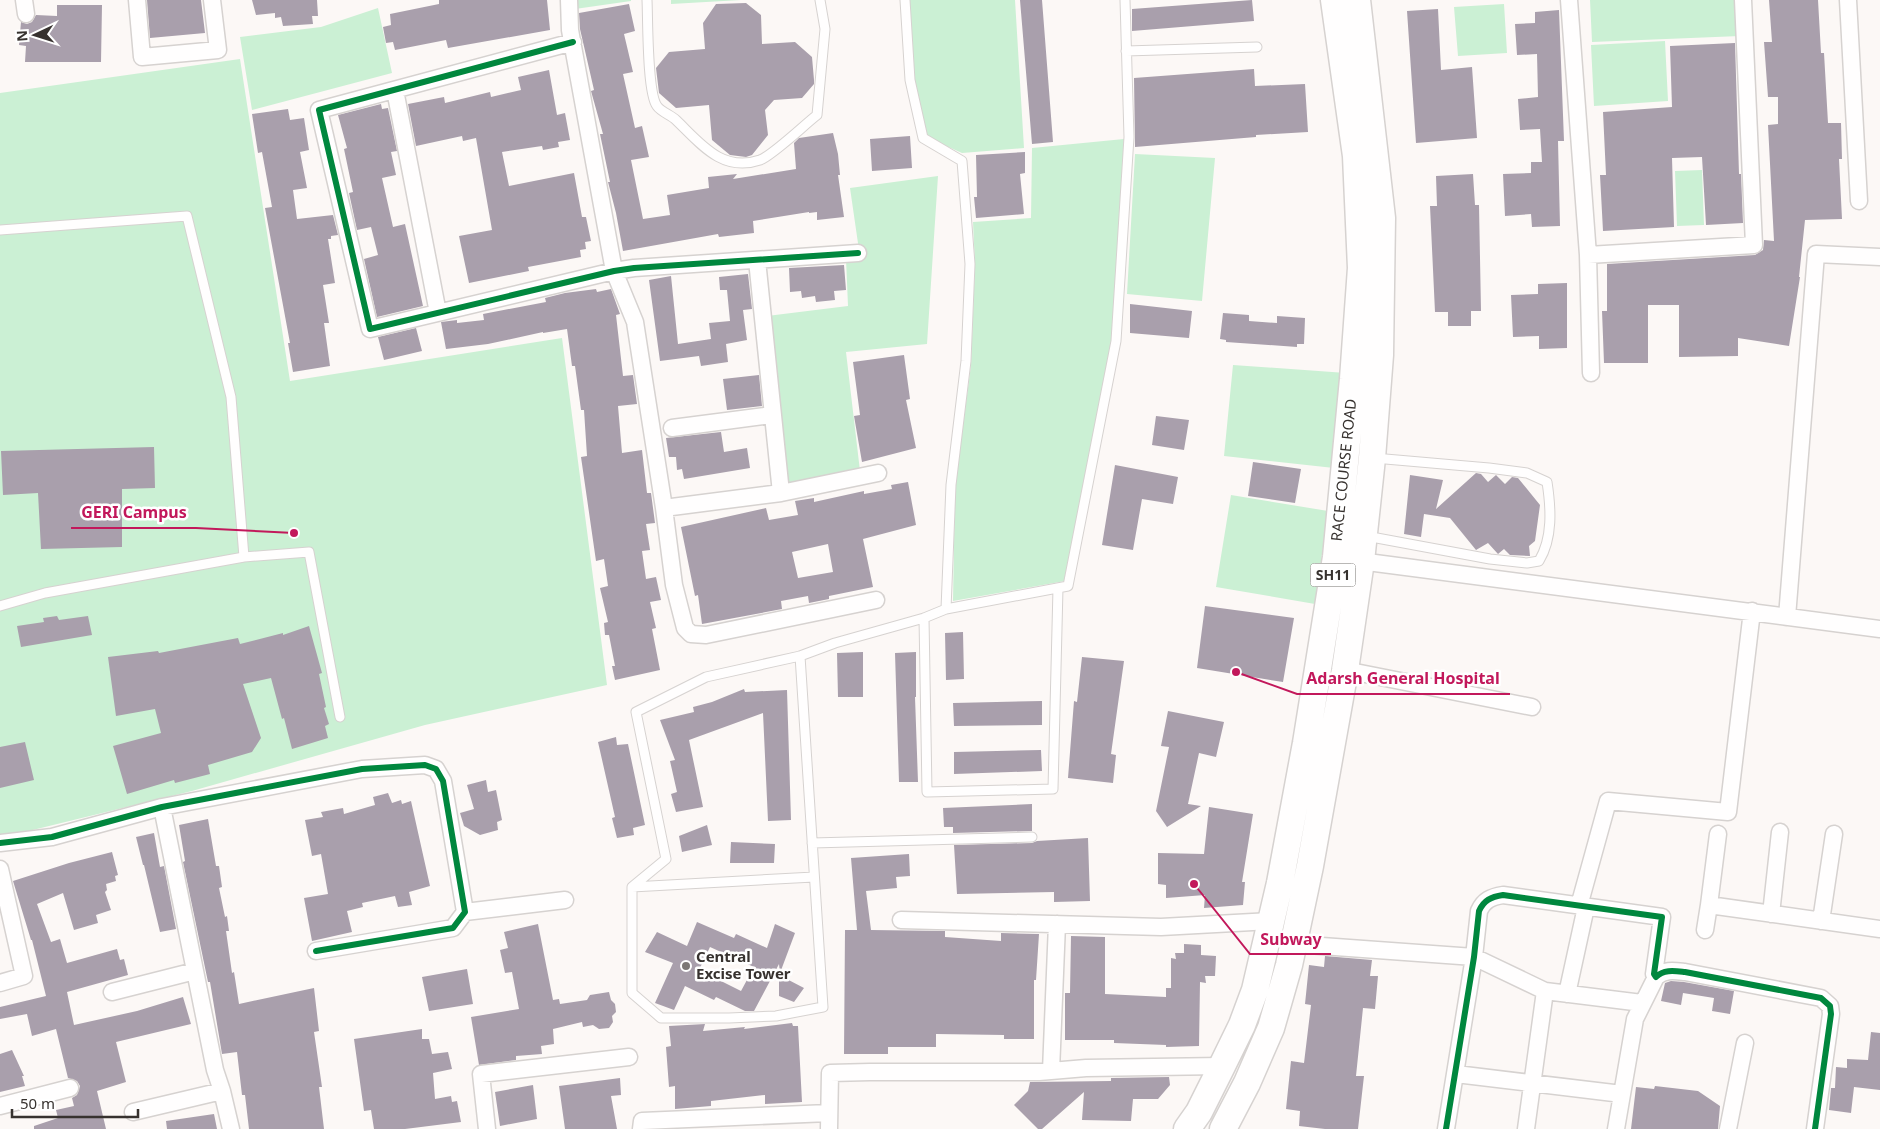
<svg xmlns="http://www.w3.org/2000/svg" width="1880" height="1129" font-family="'Noto Sans',sans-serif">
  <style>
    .green { fill: #cbf0d4 }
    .building { fill: #a99fac; fill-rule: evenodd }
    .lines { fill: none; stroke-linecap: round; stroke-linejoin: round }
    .lane-casing { stroke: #d6d2d0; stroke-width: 11 }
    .street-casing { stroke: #d6d2d0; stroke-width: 19 }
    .primary-casing { stroke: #d6d2d0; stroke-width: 29 }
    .lane { stroke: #fffefe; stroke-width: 9 }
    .street { stroke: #fffefe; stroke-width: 16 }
    .primary { stroke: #fffefe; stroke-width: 26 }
    .cycleway-casing { stroke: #fff; stroke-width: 9 }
    .cycleway { stroke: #00873e; stroke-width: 6 }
    .poi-dot { fill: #7c7775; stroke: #fff; stroke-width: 2 }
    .labels { text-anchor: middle; stroke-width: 5; stroke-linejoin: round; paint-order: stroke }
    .shield { fill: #fff; stroke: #73706d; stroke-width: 1 }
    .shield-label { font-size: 14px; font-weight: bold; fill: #37322f }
    .street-label { font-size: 15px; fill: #37322f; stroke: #fff }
    .poi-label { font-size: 15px; font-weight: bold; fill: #37322f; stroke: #fff; text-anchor: start }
    .leader { fill: none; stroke: #c2185b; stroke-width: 2 }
    .callout-dot { fill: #c2185b; stroke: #fff; stroke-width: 2 }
    .callout-label { font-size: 16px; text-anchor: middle; font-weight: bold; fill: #c2185b; stroke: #fff; stroke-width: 5; stroke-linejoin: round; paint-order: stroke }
  </style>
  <rect width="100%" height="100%" fill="#fcf8f6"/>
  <path class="green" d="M575,0H631V1L575,9Z
    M671,0H741L671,4Z
    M907,0H1015L1024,148L962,153L926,137L913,81Z
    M1590,0H1739L1740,36L1592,42Z
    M1504,4L1507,53L1458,56L1454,7Z
    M378,8L392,73L252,110L240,37L321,27Z
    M1665,41L1668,101L1594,106L1591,45Z
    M240,59L290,381L562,338L607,685L425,725L192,791L0,838V93Z
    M1124,139L1112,345L1065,581L953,601L955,487L971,365L975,264L973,222L1031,218L1032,148Z
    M1135,154L1215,158L1202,301L1127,294Z
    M1702,170L1704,225L1677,226L1675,171Z
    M938,176L927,344L846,352L860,471L786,485L767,316L848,306L846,259L860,257L850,188Z
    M1233,365L1346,373L1334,468L1224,456Z
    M1231,495L1328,511L1315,604L1216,587Z"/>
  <path class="building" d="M147,0H201L205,33L150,38Z
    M252,0H317L318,16H312L313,24L283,26L281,17L275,18V13L256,15Z
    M439,0H547L550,30L448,48L446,40L395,50L393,42L386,43L383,27L391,25L390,14L439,4Z
    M1020,0H1042L1053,142L1032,144Z
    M1252,0L1254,21L1132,31V9Z
    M1769,0H1818L1821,53H1824L1828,123H1841L1842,159H1839L1842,219L1805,220L1799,277H1800L1789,346L1738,338V356L1679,357V305H1648V363H1604L1602,311H1607V264L1755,255L1763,250L1764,240L1774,241L1768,125L1778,124V97H1768L1764,42H1772Z
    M746,3L761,15L762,44L795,42L812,57L814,80V84L802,98L774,100L765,110L768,135L752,155L746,157L730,155L712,140L709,105L676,108L659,93L656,68L669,52L705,49L703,23L716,4Z
    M629,4L635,31L624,34L633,72L623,74L635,128L642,126L649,157L631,160L643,219L670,215L667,195L709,188L708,177L737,174L733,179L796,169L794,143L799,138L833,133L838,154L840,175H838L844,217L817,220V212L809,213V212L753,221L754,233L719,237L718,234L623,251L616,213L608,182H610L600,134H603L591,91L594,90L580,29L579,13Z
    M57,5H102L101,62H25L26,46L19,45L21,22L27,24L32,22L36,15L57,16Z
    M1438,9L1441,70L1472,67L1477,138L1416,143L1407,11Z
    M1559,10L1564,141H1558L1560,226L1532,227L1531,214L1505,216L1503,174L1531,173V162H1542L1540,129L1520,130L1518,99L1538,97L1537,54L1517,55L1515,24L1535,23V12Z
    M1735,43L1739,174H1741L1743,223L1706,225L1702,157L1672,158L1674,227L1603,231L1600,175H1606L1603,112L1672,107L1670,46Z
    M1254,69L1255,86L1305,84L1308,132L1256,135V137L1135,147L1134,78Z
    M549,70L557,115L565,113L570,140L558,142L559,147L543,150L542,146L502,152L509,186L574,173L582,217H586L591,241L585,242L586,249L580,250L581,257L528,267L529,271L469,283L459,236L492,230L476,138L463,141L462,136L416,146L408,104L444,97L445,103L490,92L491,97L521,90L518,77Z
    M381,104L382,109L388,108L397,151L391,152L396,175L382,178L393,227L405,224L423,306L377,317L364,259L378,255L371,227L357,230L349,193L353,192L344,149L347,148L338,115Z
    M288,109L290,120L304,118L309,150L300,152L307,188L293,190L297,219L333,215L338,235L331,236V239H328L335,283L323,285L329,323H324L330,366L293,372L288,343H290L265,208L272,207L262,152L258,153L252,114Z
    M910,136L912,168L872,171L870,139Z
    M1025,152V173L1020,174L1024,214L976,218L974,197H977L976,155Z
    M1473,174L1475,205H1479L1481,311H1471V326H1448V312H1435L1430,206H1437L1436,176Z
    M844,265L846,290L834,291L835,300L816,302L815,296L802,298L801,291L790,292L789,268Z
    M748,274L752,309L743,310L747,340L726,344L728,362L701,366L699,356L660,361L649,280L671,276L678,344L711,339L709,323L730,321L727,290H720L719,277Z
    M1567,283V348L1539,349V336L1513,337L1511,295L1538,294V284Z
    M596,289L597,292L611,289L620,314L616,315L623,376L633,375L637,404L618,406L622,453L642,450L647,493H651L655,523L646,524L650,550L642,551L646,579L656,577L661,600L650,602L656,628L652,629L660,670L615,680L612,666H615L609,635H605L604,623L608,622L600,588L608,586L604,559L596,561L581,457L587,456L584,410H581L575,366H572L567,329L543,333V332L488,344L446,349L441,322L457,320V323L484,320L483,314L546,302L545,298L565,293Z
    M1130,304L1192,311L1189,338L1130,333Z
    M1223,313L1249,315V321L1277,323V316L1305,318L1304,344H1297V347L1226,342V340L1220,339Z
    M416,328L422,351L384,360L378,337Z
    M904,355L910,399L906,400L916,448L862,462L854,416L860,415L853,362Z
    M759,375L762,406L727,410L723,379Z
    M1156,416L1189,420L1184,450L1152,445Z
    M721,432L724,452L747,448L750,468L684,479L682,469L677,470L676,457H669L666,438Z
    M154,447L155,488L122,489V547L41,549L38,493L3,495L1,451Z
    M1253,462L1301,469L1295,503L1248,496Z
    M1115,465L1178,477L1173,504L1142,499L1133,550L1102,545Z
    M1476,473L1481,474L1488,482L1496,475L1505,484L1512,477L1518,478L1540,505L1535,541L1529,546L1530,556L1510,555L1504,549L1498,554L1488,543L1476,550L1450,518L1424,514L1421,537L1404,534L1410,475L1443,480L1436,509Z
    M908,482L916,525L863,539L873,587L829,596V599L809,603L808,596L781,601L782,609L702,624L698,595L695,596L681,527L766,508L769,520L798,515L795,501L814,498V502L864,491V494L892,489L891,485ZM828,544L833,572L798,578L792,552Z
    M1205,606L1294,618L1283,682L1197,668Z
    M57,616L59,620L88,616L92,635L21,647L17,626L44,622L43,618Z
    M309,626L322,673L319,674L326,707L324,708L329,724L325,726L328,738L292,749L284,718L282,719L271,678L243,684L261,738L252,752L208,765L210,774L175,783L174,780L127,794L113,746L161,733L155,709L116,716L108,657L158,651L159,653L238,638L240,644L283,633V635Z
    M963,632L964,679L946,680L945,633Z
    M863,652V697H838L837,653Z
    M916,652V697H915L918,782H899L895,653Z
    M1082,657L1124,661L1111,754L1116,755L1113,783L1068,778L1074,701L1077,702Z
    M744,689L745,692L787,690L791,820L768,821L763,713L689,740L703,807L676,812L671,794L677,792L670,761L675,760L660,720L694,712L693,707L712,702Z
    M1042,701V725L954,726L953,703Z
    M1168,711L1224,722L1216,757L1199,753L1188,804L1201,806L1167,827L1156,811L1169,747L1161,746Z
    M616,737L617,745L628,744L645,825L633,828L634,835L617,838L612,818L615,817L598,742Z
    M25,742L34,780L0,788V747Z
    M1041,750L1042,771L954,774V752Z
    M486,780L488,792L496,790L502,820L497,822L498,830L480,835L464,826L460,813L474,809L467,785Z
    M388,793L392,803L401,800L402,804L411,801L430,886L409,892L412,905L398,907L395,896L362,903L363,907L347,911L352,932L312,941L304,898L328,894L321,854L312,856L305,820L323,817L321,812L343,808L344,814L375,805L373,797Z
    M1032,804V831L953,833V827H944L943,808Z
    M1209,807L1253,814L1242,882H1245L1243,905L1204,908L1205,895L1166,898V885L1158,884V853L1204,854Z
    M208,819L216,866H219L222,887L219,888L225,917L227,916L229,931H226L232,973L234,972L239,1004L314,988L319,1031L314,1032L322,1087H319L324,1129H249L245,1095H242L237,1052L222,1054L210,982H208L183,862L185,861L179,825Z
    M707,825L712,845L682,852L679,836Z
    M154,833L160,867L164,866L176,929L160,932L144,865H143L136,837Z
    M1088,838L1090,901L1054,902V892L957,894L954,845L1032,843L1037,841Z
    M731,842L775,844L774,863H730Z
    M112,852L118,875L115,876L116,881L106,884L107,890L105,892L111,910L96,915L98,923L74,930L63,893L37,904L51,942L60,939L67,963L117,949L120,960L124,959L128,975L67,992L74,1025L137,1011L183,997L191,1024L116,1042L126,1082L97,1091L106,1129H34V1126L58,1118L56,1110L74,1106L72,1098L77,1095L80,1086L77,1081L68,1078L56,1029L32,1036L27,1014L0,1019V1007L46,996L32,940H31L13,881L69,863Z
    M909,854L910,876L896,877L897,888L866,891L871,930L945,931V937L1001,941V933L1039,934L1036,980H1034V1039H1004V1035L936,1034V1047H888V1054H844L845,930H857L851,858Z
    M697,922L734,938L736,934L767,948L775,924L795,933L780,973L779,964L754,1011H745L716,997L714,1000L685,986L674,1010L655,1003L673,963L645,952L657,932L687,946ZM710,947L754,967L741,991L699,970Z
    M538,924L553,1000L559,999L560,1004L587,1000L590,995L609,992L611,1000L615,1004L616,1012L612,1016L613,1022L609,1028L599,1029L593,1025L583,1027L582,1022L553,1029L554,1044L541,1046L542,1054L516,1056V1060L479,1065L471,1017L519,1009L512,972L505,973L500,950L508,948L504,932Z
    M1071,936L1105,937V994L1166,997V988H1171V958L1176,959L1175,953H1184V944L1201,945V955L1216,956L1215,976H1205L1206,983L1200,982L1199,1046L1166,1047V1045L1114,1043V1040H1065V993H1070Z
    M1325,956L1372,960L1370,976H1378L1375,1009L1363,1008L1356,1076H1364L1358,1129H1325L1299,1126L1300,1111L1286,1109L1291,1061L1304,1063L1311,1005L1305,1004L1309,965L1324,967Z
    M467,969L473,1004L429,1011L422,977Z
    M779,975L804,988L794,1002L779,996Z
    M1671,981L1684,982L1734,991L1730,1014L1712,1011L1714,998L1683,993L1681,1005L1661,1001L1665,983Z
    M792,1023L793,1026H798L802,1102L765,1104V1095L711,1101V1106L675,1109V1086L669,1087L666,1047L671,1046L669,1026L705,1024L703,1031L745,1027L744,1029Z
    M422,1029V1039H429L432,1054L448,1052L452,1069L433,1073L435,1099L451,1096L452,1102L457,1101L461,1122L405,1129H374L371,1110L364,1111L354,1039Z
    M1871,1032L1880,1033V1090L1854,1087L1851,1113L1829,1110L1831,1088H1835L1836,1067L1847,1068V1059L1868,1060Z
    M12,1050L24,1076H22L25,1086L0,1092V1054Z
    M1169,1077L1170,1085L1158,1099H1133L1131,1121L1082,1120L1084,1092L1042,1129H1038L1014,1105L1028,1091L1030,1082L1111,1081V1078Z
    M620,1078L621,1095L611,1096L617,1129H565L559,1086Z
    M533,1085L537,1119L500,1126L495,1092Z
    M1655,1086L1698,1091L1720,1106L1718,1129H1631L1636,1087L1654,1089Z
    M214,1114L217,1129H167L166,1121Z"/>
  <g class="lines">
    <g class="lane-casing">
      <path id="lane" d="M647,0C648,20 647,93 657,106C661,112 671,115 676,120C700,143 722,173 760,160C773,155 804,125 817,115L825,29L820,0
        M905,0L910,80L923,138L962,161L970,264L966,361L951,485L946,609
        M1126,51L1257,47
        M0,230L187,216L231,397L244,557L45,593L0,606
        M1366,536L1490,559L1527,563L1539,561C1553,538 1551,508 1547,482L1527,473L1489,468L1374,458
        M244,557L309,552L340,717
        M924,618L927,792L1053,789L1058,588
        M800,656L823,1007L776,1016L729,1018H661L632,993V887L666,859L636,712L706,677L800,656L835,643L924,618L946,609L1068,586L1116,341L1129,137L1125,0
        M812,843L1032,837
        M632,887L814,877"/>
    </g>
    <g class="street-casing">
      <path id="street" d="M24,0L26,14
        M137,0L142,57L218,50L212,0
        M569,0L570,30L614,271L635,322L664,508L674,585L685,628L691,634L706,635L876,600
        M1569,0L1588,255L1591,373
        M1848,0L1859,201
        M573,42L319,110L370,329L614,271L634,268L858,253
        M395,90L438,313
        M1588,255L1754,245L1743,0
        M757,260L781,493
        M672,428L772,415
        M664,508L781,493L878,473
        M1352,560L1880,629
        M1787,617L1816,254L1880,257
        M1345,670L1532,707
        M162,807L215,1070L222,1091L231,1129
        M0,843L52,837L162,807L362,769L425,765L436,769L443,781L465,912L453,928L316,951
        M0,869L24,976L0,983
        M1709,905L1718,834
        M1579,906L1608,801L1728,812L1752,611
        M465,912L565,900
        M1771,914L1780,832
        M901,920L1161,927L1271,921
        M1821,921L1834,834
        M1705,930L1709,905L1880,929
        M1294,944L1474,957L1545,991L1642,1003
        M112,992L195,971
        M1567,994L1586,907
        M1051,1071L1057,924
        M1456,1074L1622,1094
        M0,1106L70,1088
        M133,1112L222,1091
        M487,1129L481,1074L629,1057
        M641,1129L642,1121L829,1113
        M829,1129L830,1073L870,1072H1039L1086,1068L1222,1066
        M1446,1129L1474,957L1479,911C1484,900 1491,897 1503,895L1662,917L1654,974L1656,977C1664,969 1675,971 1685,972L1821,998L1830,1006L1831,1014L1815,1129
        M1526,1129L1545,991
        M1616,1129L1635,1019L1656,977
        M1728,1129L1745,1043"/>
    </g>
    <g class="primary-casing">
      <path id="primary" d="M1187,1129L1199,1112L1222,1066L1242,1025L1255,990L1280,883L1306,743L1336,557L1353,379L1361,268L1356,156L1334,0
        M1223,1129L1247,1083L1271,1028L1289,965L1310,866L1345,670L1361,561L1372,458L1380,355L1382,218L1357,0"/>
    </g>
    <use href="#lane" class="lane"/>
    <use href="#street" class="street"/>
    <use href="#primary" class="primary"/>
    <g class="cycleway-casing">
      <path id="cycleway" d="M573,42L319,110L370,329L614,271L634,268L858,253
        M0,843L52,837L162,807L362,769L425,765L436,769L443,781L465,912L453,928L316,951
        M1446,1129L1474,957L1479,911C1484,900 1491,897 1503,895L1662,917L1654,974L1656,977C1664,969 1675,971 1685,972L1821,998L1830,1006L1831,1014L1815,1129"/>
    </g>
    <use href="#cycleway" class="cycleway"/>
  </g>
  <circle class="poi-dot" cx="686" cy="966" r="5"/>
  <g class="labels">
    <rect class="shield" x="1310.5" y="563.5" width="45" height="23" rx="4"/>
    <g class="shield-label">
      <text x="1333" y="580">SH11</text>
    </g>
    <g class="street-label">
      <text transform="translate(1344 470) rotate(-84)" y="5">RACE COURSE ROAD</text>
    </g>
    <g class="poi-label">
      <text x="696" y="962">Central<tspan x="696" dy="17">Excise Tower</tspan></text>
    </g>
  </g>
  <path class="leader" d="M294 533L196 528H71M1236 672L1297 694H1510M1194 884L1250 954H1331"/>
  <g class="callout-dot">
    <circle cx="294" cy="533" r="5"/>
    <circle cx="1236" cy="672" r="5"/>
    <circle cx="1194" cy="884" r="5"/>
  </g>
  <g class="callout-label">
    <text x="134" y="518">GERI Campus</text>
    <text x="1403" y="684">Adarsh General Hospital</text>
    <text x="1291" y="945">Subway</text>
  </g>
  <g transform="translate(35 35) rotate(266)" stroke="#ffffff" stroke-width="4" paint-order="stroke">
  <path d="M0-4L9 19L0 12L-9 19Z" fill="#37322f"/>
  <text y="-8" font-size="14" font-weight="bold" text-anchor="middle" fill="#37322f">N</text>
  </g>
  <path d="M12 1109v8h126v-8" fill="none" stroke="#37322f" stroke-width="2.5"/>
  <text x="20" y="1109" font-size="15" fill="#37322f" stroke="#ffffff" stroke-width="4" paint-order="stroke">50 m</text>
</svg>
